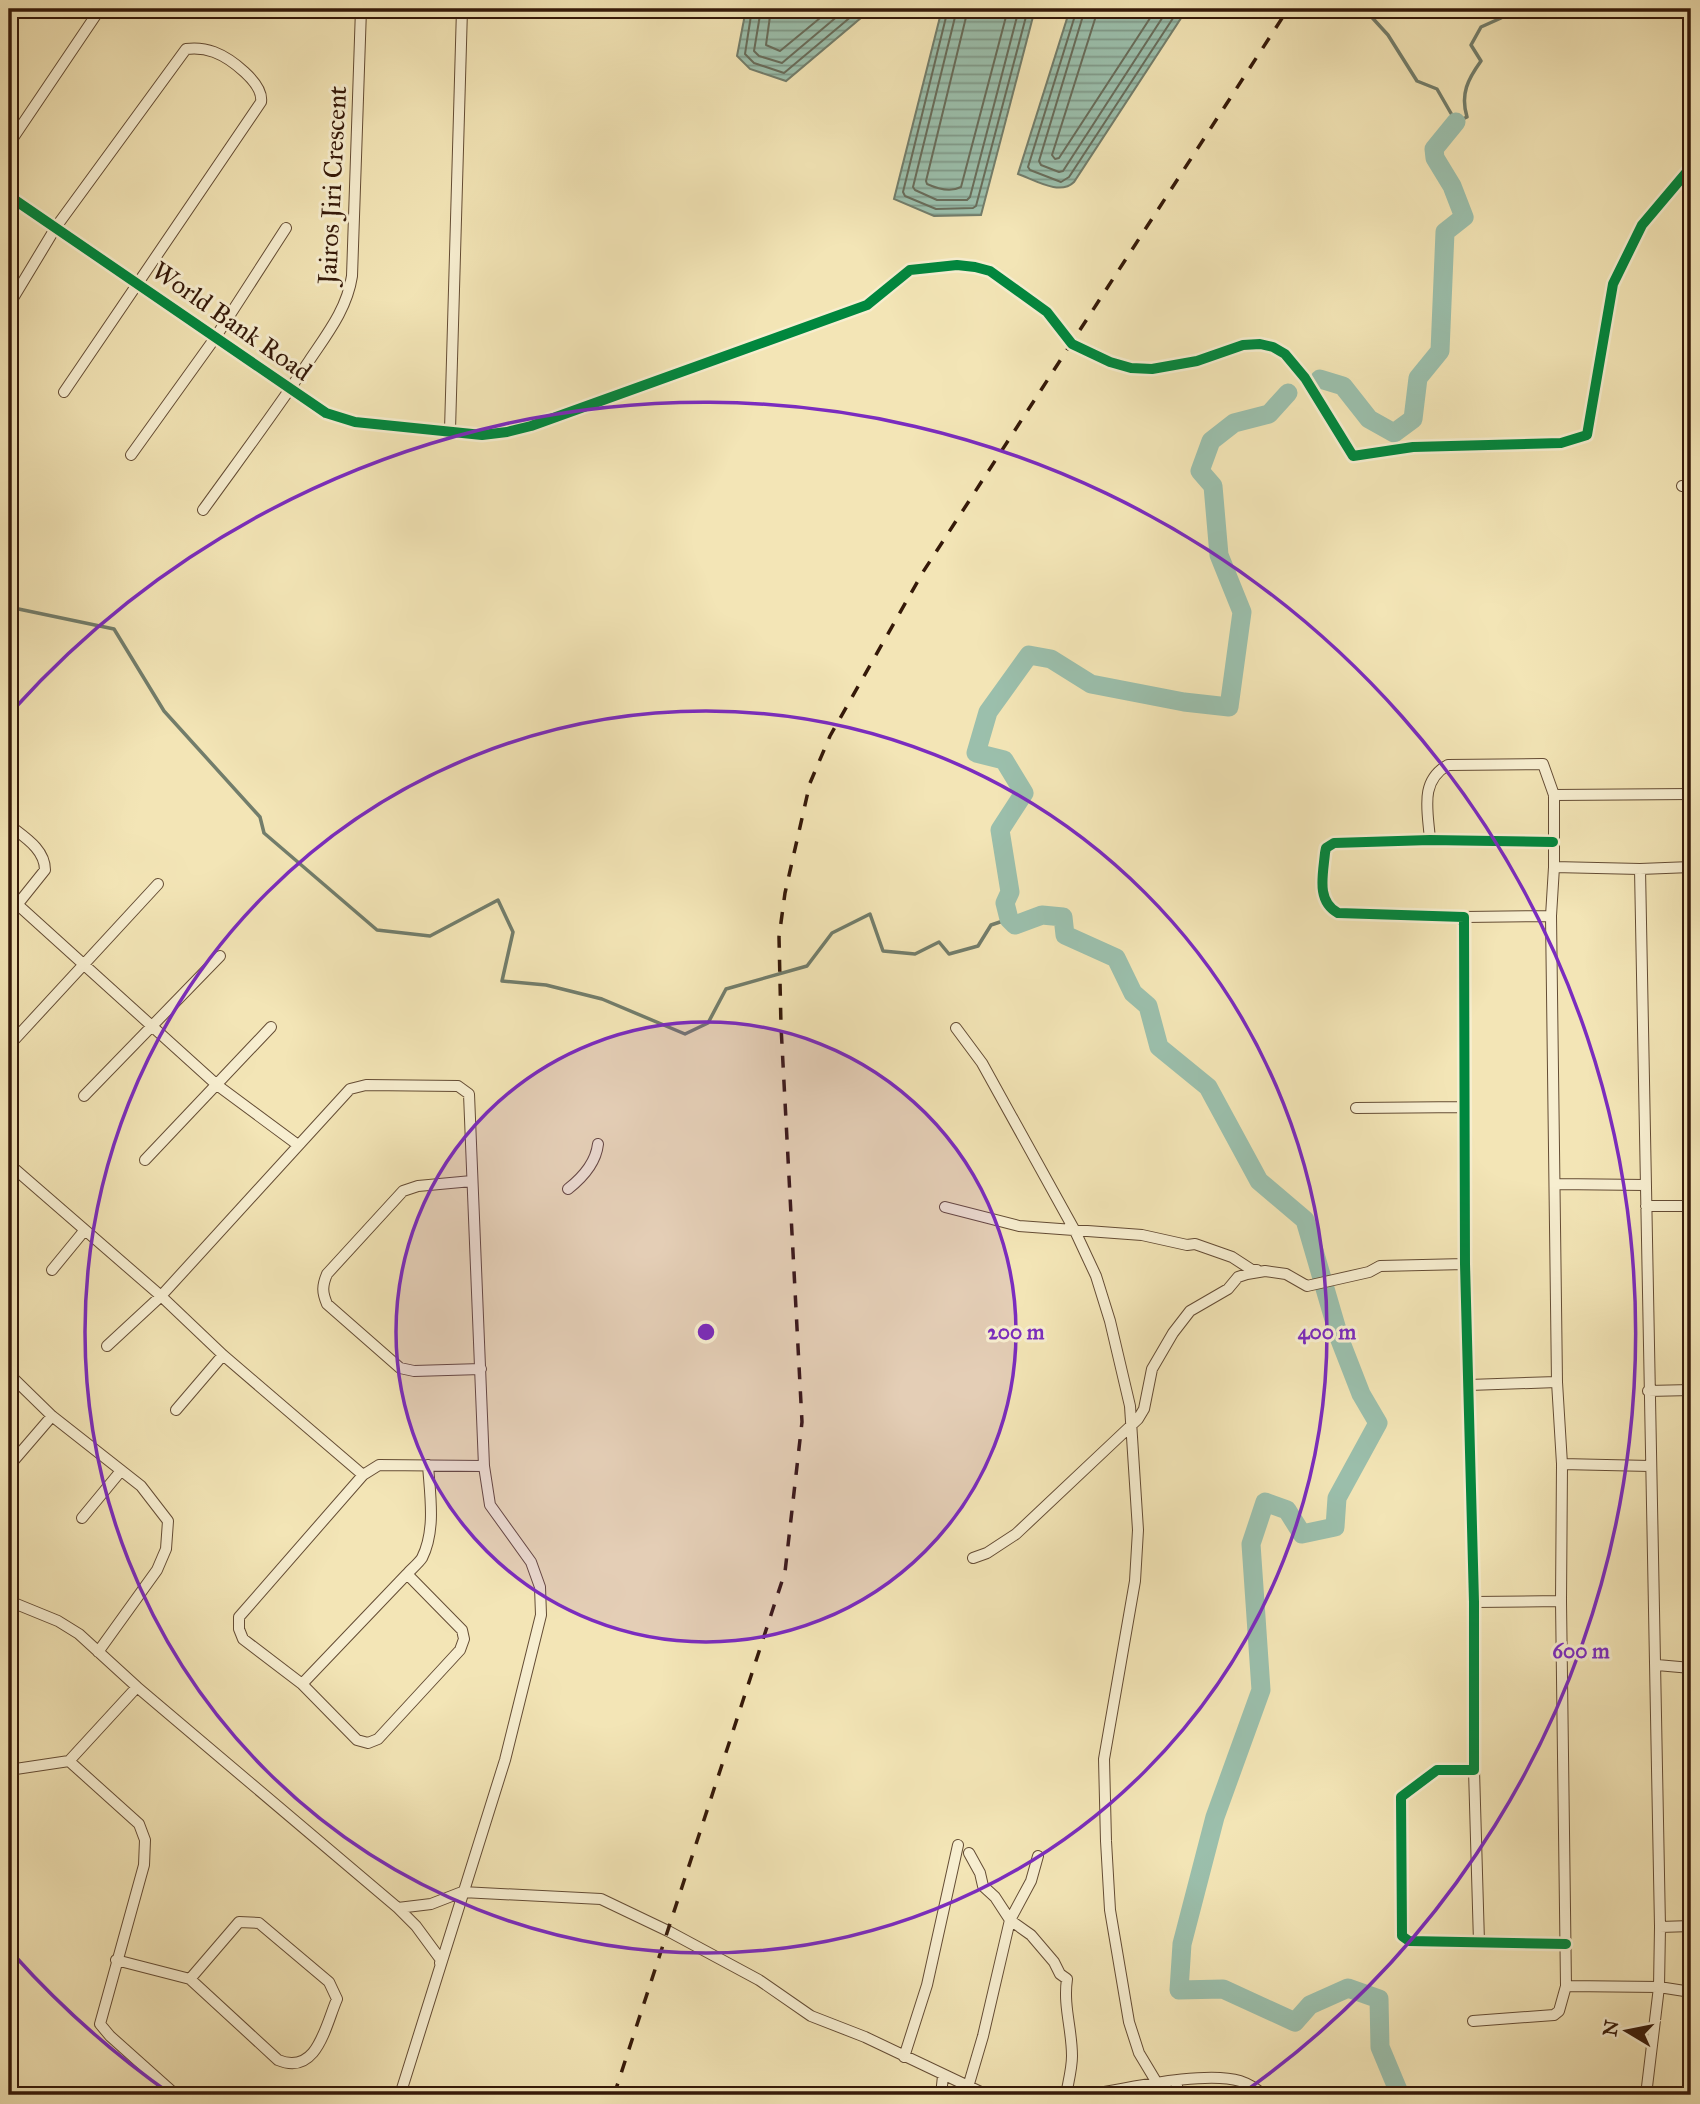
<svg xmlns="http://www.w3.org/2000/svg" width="1700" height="2104" font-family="'IM FELL Great Primer',serif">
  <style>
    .water { fill: url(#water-rules); stroke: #727d6b; stroke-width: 2 }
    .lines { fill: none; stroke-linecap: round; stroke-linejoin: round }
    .shore { stroke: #686c5a; stroke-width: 2 }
    .stream { stroke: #727d6b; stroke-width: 3.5 }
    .river { stroke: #9bbfac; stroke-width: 19 }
    .minor-casing { stroke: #644c34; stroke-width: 12 }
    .minor { stroke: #f7eed0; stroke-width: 10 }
    .rail { stroke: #351909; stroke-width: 3.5; stroke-dasharray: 12 12; stroke-linecap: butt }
    .cycleway-casing { stroke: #f7eed0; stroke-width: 15 }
    .cycleway { stroke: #00873e; stroke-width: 10 }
    .ring { fill: none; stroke: #7b2cbf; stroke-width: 3.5 }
    .labels { text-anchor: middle; stroke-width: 6; stroke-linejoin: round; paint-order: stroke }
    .street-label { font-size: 26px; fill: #351909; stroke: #f7eed0 }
    .centre { fill: #7b2cbf; stroke: #f7eed0; stroke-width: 3.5 }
    .ring-label { font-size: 21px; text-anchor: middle; font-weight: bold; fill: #7b2cbf; stroke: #f7eed0; stroke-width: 6; stroke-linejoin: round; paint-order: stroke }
  </style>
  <defs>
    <pattern id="water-rules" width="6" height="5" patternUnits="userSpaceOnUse" patternTransform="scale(1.75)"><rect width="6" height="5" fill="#9bbfac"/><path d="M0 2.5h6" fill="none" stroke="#7f9a8a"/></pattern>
  </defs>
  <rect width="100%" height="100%" fill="#f3e5b6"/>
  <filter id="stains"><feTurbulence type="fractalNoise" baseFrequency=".00286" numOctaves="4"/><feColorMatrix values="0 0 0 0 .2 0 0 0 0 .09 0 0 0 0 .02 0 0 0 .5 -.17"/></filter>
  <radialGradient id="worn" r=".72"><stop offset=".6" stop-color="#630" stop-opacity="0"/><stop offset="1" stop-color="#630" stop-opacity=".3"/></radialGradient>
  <path class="water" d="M746,9H861L862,17L786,81L750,69L737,56Z
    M942,9H1035L981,215L934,216L894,199Z
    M1070,9H1187L1074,182C1060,196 1035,180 1018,174Z"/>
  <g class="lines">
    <path class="shore" d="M752,9L745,54L754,63L784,73L853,15L855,9
      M761,9L754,51L759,56L782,63L846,9
      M771,9L766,45L780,51L831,9
      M948,9L903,192L905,196L936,209L973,208L976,206L1028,9
      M957,9L913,187L915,190L937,200H967L970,197L1019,9
      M968,9L926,181L927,184C938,189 951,192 961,187L1008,9
      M1077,9L1028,167L1030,170L1061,182L1069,177L1179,9
      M1085,9L1039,161L1041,165L1059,172L1063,171L1168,9
      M1096,9L1095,19L1052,155L1055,159L1059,158L1156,9"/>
    <path class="stream" d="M1367,9V12L1388,35L1417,81L1437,89L1456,122L1467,117C1460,94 1468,79 1481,61L1471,45L1481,27L1501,18L1506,9
      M9,590V607L114,629L164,711L260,817L264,833L377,930L430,936L498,900L513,932L502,981L546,985L602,999L685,1034L708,1023L726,989L807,966L832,933L870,914L883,951L915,954L939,942L949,954L978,946L991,925L1009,919"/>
    <path class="river" d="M1320,379L1343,386L1369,419L1394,433L1413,419L1418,378L1440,351L1445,232L1464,217L1452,186L1435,158L1434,149L1456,122
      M1288,393L1269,414L1234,423L1211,441L1200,471L1213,486L1219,555L1242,612L1229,707L1184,702L1091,684L1051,659L1029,655L988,712L976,753L1004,760L1024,793L1000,830L1010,892L1005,903L1009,919L1015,925L1042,915L1063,917L1065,935L1116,958L1133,993L1148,1006L1159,1047L1208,1087L1259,1181L1305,1220L1340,1340L1361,1394L1378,1423L1337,1498L1335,1527L1302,1534L1287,1510L1265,1502L1251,1544L1261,1690L1215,1817L1182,1944L1179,1990L1223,1989L1295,2022L1310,2005L1348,1988L1379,1999L1380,2047L1400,2095"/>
    <g class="minor-casing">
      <path id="minor" d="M9,144L100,9
        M9,196L326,413L355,422L482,435L507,432L531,426L867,305L910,270L957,265L975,267L990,271L1047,312L1072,344L1110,362L1131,368L1152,369L1197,361L1243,345L1260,344L1273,347L1285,354L1305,378L1353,456L1413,447L1561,443L1587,435L1613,284L1642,225L1691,167
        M9,305L56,227L186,49C194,48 206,49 214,52C230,58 264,83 261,102L64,392
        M450,430L462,9
        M131,455L215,338L286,228
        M1682,486L1691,487
        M203,510C239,460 275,412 309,361C327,334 347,309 352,276L361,9
        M1554,795L1691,794
        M9,825C24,837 45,849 45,870L9,915
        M1430,840C1428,811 1419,781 1448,765L1543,764L1554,795V867L1551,916L1557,1382L1562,1464L1561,1601L1566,1986
        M1553,842L1430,840L1334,843L1326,848L1325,853C1323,875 1316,901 1338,913L1464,917L1465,1264L1474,1602V1770H1437L1401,1797L1402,1936L1409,1941L1566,1944
        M1554,867L1640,869L1691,867
        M1640,869L1660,1927L1659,1987L1646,2095
        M18,905L217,1085L298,1145
        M1464,917L1551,916
        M956,1028L982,1063L1075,1231L1096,1276L1110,1321L1130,1406L1138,1530L1135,1581L1104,1759L1106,1841L1110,1910L1129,2022L1139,2053L1157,2083
        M15,1039L158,884
        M84,1096L220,956
        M1356,1108L1466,1107
        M145,1160L271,1027
        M9,1164L161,1296L223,1355L363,1475
        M472,1181L418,1186L403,1191L327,1274C322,1286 322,1292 327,1304L400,1368L414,1371L481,1369
        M9,1183L18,1172
        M1556,1184L1645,1185
        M568,1189C582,1178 596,1162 598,1144
        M1646,1206H1691
        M945,1207L1019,1226L1142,1235L1187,1245L1195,1244L1232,1257L1252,1270H1257
        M52,1270L84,1231
        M107,1346L161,1296L350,1089L366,1085L458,1086L469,1094L484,1466L490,1505L531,1562L540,1587L541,1615L505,1760L400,2095
        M9,1374L52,1416L141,1486L168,1521L166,1549L157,1570L98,1652
        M1469,1385L1557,1382
        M1648,1391L1691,1390
        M176,1410L223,1355
        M1562,1464L1650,1466
        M9,1466L52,1416
        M82,1518L120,1472
        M973,1558L987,1553L1016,1534L1138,1419L1144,1409L1152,1369L1173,1333L1190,1311L1228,1289L1238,1277L1247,1274L1265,1271L1286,1274L1307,1286L1369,1272L1380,1266L1465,1264
        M407,1574C411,1569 418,1564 422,1558C436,1530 430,1495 428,1465
        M9,1601L58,1621L79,1634L137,1687L398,1908L416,1926L441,1960L440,1963
        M1474,1602L1561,1601
        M1657,1665L1691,1668
        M302,1684L407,1574L462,1630L464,1639L460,1650L378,1739L368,1743L357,1740L302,1684L243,1639L239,1629V1617L363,1475L379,1465L484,1466
        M69,1761L139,1824L145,1840L144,1865L100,2024L110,2036L176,2095
        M9,1770L69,1761L137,1687
        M1474,1770L1479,1942
        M969,1853L980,1873L983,1886L995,1897L1010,1920L1031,1935L1054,1962L1060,1974L1067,1979C1063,2006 1072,2029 1072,2056C1072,2069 1068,2083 1066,2095
        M398,1908L431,1904L462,1892L601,1899L668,1931L759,1980L811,2016L865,2037L987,2095
        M1660,1927L1691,1926
        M116,1960L190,1979L278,2060C317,2076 325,2027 337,1999L329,1982L259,1923L239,1922L190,1979
        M1473,2021L1554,2015L1559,2011L1566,1986L1659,1987L1691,1992
        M904,2057L927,1985L958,1845
        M1177,2081V2095
        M968,2087L983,2036L1010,1920L1031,1881L1038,1856
        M941,2095L943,2076
        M1087,2095C1125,2089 1205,2070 1240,2081C1249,2084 1257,2089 1263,2095"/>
    </g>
    <use href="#minor" class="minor"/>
    <path class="rail" d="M614,2095L785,1572L802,1422L781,1026L779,937L785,893L810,783L830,736L923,572L1288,9"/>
    <g class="cycleway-casing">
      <path id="cycleway" d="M9,196L326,413L355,422L482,435L507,432L531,426L867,305L910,270L957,265L975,267L990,271L1047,312L1072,344L1110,362L1131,368L1152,369L1197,361L1243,345L1260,344L1273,347L1285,354L1305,378L1353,456L1413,447L1561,443L1587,435L1613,284L1642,225L1691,167
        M1553,842L1430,840L1334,843L1326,848L1325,853C1323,875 1316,901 1338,913L1464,917L1465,1264L1474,1602V1770H1437L1401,1797L1402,1936L1409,1941L1566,1944"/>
    </g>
    <use href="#cycleway" class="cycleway"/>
  </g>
  <circle cx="706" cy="1332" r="310" fill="#7b2cbf" fill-opacity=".12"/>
  <g class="ring">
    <circle cx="706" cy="1332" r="310"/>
    <circle cx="706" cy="1332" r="621"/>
    <path d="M172 2095A931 931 0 0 1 14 1955M14 709A931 931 0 1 1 1240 2095"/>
  </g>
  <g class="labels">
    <g class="street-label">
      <text transform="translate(332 185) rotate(-87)" y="9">Jairos Jiri Crescent</text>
      <text transform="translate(232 321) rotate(35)" y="9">World Bank Road</text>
    </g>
  </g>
  <circle cx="706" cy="1332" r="10" class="centre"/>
  <g class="ring-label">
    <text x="1016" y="1339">200 m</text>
    <text x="1327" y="1339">400 m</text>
    <text x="1581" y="1658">600 m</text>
  </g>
  <rect width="1700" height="2104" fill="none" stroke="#f3e5b6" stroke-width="35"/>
  <rect x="10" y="10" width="1679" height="2083" fill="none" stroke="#351909" stroke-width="3.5"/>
  <rect x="18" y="18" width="1665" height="2069" fill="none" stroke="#351909" stroke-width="2"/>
  <g transform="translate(1627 2031) rotate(280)" stroke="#f7eed0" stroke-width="5" paint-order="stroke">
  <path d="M0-5L12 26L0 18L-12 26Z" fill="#351909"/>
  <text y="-10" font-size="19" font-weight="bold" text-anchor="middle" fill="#351909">N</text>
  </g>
  <rect width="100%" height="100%" filter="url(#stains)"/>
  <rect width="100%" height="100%" fill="url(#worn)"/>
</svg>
